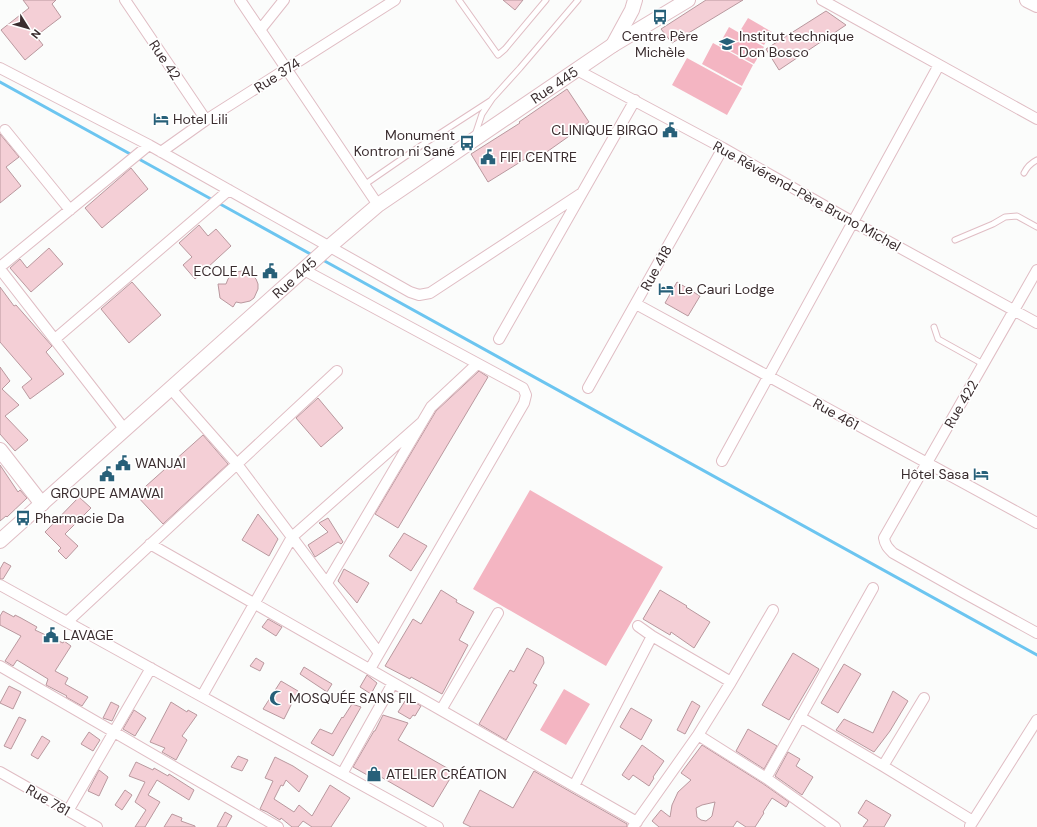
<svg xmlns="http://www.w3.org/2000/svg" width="1037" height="827" font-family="'DM Sans',sans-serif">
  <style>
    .green { fill: #f4b5c2 }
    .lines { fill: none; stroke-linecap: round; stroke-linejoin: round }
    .stream { stroke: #6cc5f0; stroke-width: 3 }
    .building { fill: #f4cfd6; stroke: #b9989e; fill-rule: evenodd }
    .lane-casing { stroke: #e0bdc4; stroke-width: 7 }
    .street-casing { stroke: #e0bdc4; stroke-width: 12 }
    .secondary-casing { stroke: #e0bdc4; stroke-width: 16 }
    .lane { stroke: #fff; stroke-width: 5 }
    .street { stroke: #fff; stroke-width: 10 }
    .secondary { stroke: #fff; stroke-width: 14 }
    .labels { text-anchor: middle; stroke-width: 3.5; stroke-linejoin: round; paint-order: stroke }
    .poi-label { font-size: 14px; fill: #3a2d2f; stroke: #fff; text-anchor: start }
    .street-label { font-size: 14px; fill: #3a2d2f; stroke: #fff }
  </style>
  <rect width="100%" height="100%" fill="#fbfcfb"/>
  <path class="green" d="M748,18L772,32L764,45L740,31Z
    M729,27L764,47L754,64L719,45Z
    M713,43L753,65L742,86L702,64Z
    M687,58L742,88L727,115L672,85Z
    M530,490L663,567L606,666L473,589Z
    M564,689L590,704L566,745L540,730Z"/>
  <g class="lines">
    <path class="stream" d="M0,82L132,155
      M137,158L314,256
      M321,259L1037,655"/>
  </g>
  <path class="building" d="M23,0H56L52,4L61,17L36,36L43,45L25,60L1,30L29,8Z
    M503,0H523L515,10Z
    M706,0H743L672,43L661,29Z
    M826,11L846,25L779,70L766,49Z
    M567,89L589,122L541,156L538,151L488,182L471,154L520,123L519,122Z
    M0,134L19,157L6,167L21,186L0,203Z
    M131,168L148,189L102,228L85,208Z
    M199,225L208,236L216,229L231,246L195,279L183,265L192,257L179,243Z
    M49,248L63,264L31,292L10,268L20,259L27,268Z
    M242,271L248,272L252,275L256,279L258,284V289L254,298L250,301L241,303L236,302L233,307L220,298L218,284H226L228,279L232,274L236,272Z
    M132,282L161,315L129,343L101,309Z
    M677,282L700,296L688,316L665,303Z
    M0,287L14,306L16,305L52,346L46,352L64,374L30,399L22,387L32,379L0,342Z
    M0,367L10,381L2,389L19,405L5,416L28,440L15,451L0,434Z
    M479,371L488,377L398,528L375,514L436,411Z
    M318,398L343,428L321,447L296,418Z
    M203,435L228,464L163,524L136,495Z
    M0,465L18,492L20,490L27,498L7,517L6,516L0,521Z
    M79,497L91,508L65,534L78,546L66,559L58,551L61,548L45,532Z
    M258,514L278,539L269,556L242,540Z
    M328,518L343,542L341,544L338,542L315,557L308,545L328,532L319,523Z
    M404,533L427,546L411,571L389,556Z
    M4,562L11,566L3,579H0V569Z
    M344,569L369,583L357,603L338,581Z
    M441,590L457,600L456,602L474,612L459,640L468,645L442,694L411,677L410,679L385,666L413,619L421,624Z
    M660,590L687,606L686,607L710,622L694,648L671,632L670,635L643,619Z
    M3,611L14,617L15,615L21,618L37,627L35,630L63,643L64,641L71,646L55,671L68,678L65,684L88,697L82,706L66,697L67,696L46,685L48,679L17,660L13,666L5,661L21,636L0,625V616Z
    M268,619L282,627L276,636L262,627Z
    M527,648L543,657L544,663L533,683L537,685L506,740L479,724L510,670L514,672Z
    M793,653L819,669L789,720L762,705Z
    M256,658L264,663L260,671L250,666Z
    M844,664L861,674L838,713L821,703Z
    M304,667L332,684L327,692L300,674Z
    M367,675L377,683L371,694L360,687Z
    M281,681L298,691L284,719L263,709Z
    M9,686L21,692L13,709L0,703Z
    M893,691L908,701L890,731L874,752L836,730L844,719L873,733Z
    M407,698L421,706L415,716L413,715L410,719L398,712Z
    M692,701L700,706L685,734L677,730Z
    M111,702L119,706L112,721L103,718Z
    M171,702L187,712L188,710L197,715L182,736L187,740L176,760L162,752L165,748L150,742Z
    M352,704L361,707L333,756L311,743L320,729L332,734L342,717L343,718Z
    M631,708L652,720L641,740L620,727Z
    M134,710L146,718L135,736L123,729Z
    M383,715L408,723L398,740L454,772L433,807L381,777L378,781L353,767L374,731H375Z
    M19,717L26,720L11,749L4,746Z
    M748,729L777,746L764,769L736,751Z
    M89,732L100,740L93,751L81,744Z
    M42,736L50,741L38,759L31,755Z
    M642,745L664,761L653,777L654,778L649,786L633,775L629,780L622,775Z
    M702,745L762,783L789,802L786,807L772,798L763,812L764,813L755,827H746L737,821L733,827H659L652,821L661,810L670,817L672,805L678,792L691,780L681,773ZM715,802L712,816L710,818L706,821L701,820L697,817L696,808L702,805Z
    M788,752L800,759L796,766L813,777L802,795L775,776Z
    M238,756L248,760L242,771L231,767Z
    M275,757L293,766L308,776L299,792L286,780L283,786L281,785L274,799L294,812L299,805L312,816L330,785L350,798L331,827H312L303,821L298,827H292L281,818L280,820L267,812L260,809L273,781L265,778Z
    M136,762L153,770L154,768L168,776L169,774L194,790L189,800L157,780L148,795L160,802L145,827H135L146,810L135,802L145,782L129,776Z
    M99,770L108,777L99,796L88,791Z
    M534,771L627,824V827H471L463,823L480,790L513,808Z
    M125,790L132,795L122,810L115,805Z
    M866,800L891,815L884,827H863L868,820L858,813Z
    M225,812L232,816L226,827H217Z
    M172,814L182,818L181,821L195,826V827H164Z"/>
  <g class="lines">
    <g class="lane-casing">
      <path id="lane" d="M459,0L498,55L505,49L546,0
        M475,135L482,114L492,99L520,68L578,0
        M1024,173C1027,167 1031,163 1037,160
        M364,185L422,145L490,101
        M955,240L993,224L1005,217L1017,216L1037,227
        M934,327L938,339L983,364"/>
    </g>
    <g class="street-casing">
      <path id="street" d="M125,0L206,120
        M240,0L378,205
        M822,0L1037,119
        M260,30L284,0
        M0,68L149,145L410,292L419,295L430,293L582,193
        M577,70L723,148L853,222L1037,323
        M5,130L70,210
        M161,152L206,120L395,0
        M0,267L149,145
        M0,269L125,430
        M304,270L523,388L526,395L524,403L370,669
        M1037,270L884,538C885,545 888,548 893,553L964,593L1037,633
        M636,304L1037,523
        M55,339L229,190
        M499,339L635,100
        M588,388L723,148
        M171,389L237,464L379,653
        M722,461L939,65
        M150,544L637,822
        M327,583L431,407L477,364
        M0,585L438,827
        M67,622L337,371
        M638,626L652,636L731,682
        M0,666L278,827
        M202,696L292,537L421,423
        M441,710L498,613
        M800,717L883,766L973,821
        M698,735L766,778L835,827
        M883,766L924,698
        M0,772L97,827
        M342,774L393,683
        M766,778L873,588
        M574,786L652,636
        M68,811L151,668
        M970,826L1037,720
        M633,827L698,735L731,682L773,610"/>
    </g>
    <g class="secondary-casing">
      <g id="secondary">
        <path d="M1027,0L1037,5"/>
        <path d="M613,45L632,10L635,0"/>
        <path d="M0,450L42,504"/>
        <path id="s1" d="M0,541L330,246L378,205L613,45L688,0"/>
      </g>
    </g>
    <use href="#lane" class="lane"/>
    <use href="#street" class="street"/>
    <use href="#secondary" class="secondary"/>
  </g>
  <defs>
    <g id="bus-bare" transform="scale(1.2)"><path d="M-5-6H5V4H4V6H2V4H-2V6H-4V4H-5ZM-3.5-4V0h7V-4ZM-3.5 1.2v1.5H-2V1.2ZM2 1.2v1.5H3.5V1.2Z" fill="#276079" stroke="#fff" stroke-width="2.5" paint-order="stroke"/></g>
    <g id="school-bare" transform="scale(1.2)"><path d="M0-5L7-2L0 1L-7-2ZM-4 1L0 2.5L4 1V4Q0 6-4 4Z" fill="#276079" stroke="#fff" stroke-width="2.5" paint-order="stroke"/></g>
    <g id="hotel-bare" transform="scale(1.2)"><path d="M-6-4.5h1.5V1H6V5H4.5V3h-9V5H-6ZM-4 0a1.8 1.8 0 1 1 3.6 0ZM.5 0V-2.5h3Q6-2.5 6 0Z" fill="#276079" stroke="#fff" stroke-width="2.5" paint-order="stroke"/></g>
    <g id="civic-bare" transform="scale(1.2)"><path d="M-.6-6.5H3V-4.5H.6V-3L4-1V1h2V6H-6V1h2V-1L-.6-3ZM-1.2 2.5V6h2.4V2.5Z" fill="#276079" stroke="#fff" stroke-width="2.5" paint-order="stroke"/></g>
    <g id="mosque-bare" transform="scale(1.2)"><path d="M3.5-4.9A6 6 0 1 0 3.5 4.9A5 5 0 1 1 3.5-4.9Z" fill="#276079" stroke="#fff" stroke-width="2.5" paint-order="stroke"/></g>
    <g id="shop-bare" transform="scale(1.2)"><path d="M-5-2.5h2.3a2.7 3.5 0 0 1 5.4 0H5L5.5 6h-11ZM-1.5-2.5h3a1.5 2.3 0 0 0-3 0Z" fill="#276079" stroke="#fff" stroke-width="2.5" paint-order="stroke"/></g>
  </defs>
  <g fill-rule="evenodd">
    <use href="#bus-bare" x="660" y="17"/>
    <use href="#school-bare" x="727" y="44"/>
    <use href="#hotel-bare" x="161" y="119"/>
    <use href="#civic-bare" x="670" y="130"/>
    <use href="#bus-bare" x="467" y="143"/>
    <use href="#civic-bare" x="488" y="157"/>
    <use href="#civic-bare" x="270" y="271"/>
    <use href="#hotel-bare" x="666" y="289"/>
    <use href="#civic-bare" x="123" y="463"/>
    <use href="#civic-bare" x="107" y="474"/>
    <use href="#hotel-bare" x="981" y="474"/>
    <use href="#bus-bare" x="23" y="518"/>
    <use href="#civic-bare" x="51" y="635"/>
    <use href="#mosque-bare" x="277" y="698"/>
    <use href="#shop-bare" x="374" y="774"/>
  </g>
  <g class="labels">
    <g class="poi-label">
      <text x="660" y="41" text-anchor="middle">Centre Père<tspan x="660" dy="16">Michèle</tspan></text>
      <text x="739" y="41">Institut technique<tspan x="739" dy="16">Don Bosco</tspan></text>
      <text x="173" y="124">Hotel Lili</text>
      <text x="658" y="135" text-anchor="end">CLINIQUE BIRGO</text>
      <text x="455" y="140" text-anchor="end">Monument<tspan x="455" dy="16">Kontron ni Sané</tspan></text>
      <text x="500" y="162">FIFI CENTRE</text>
      <text x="258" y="276" text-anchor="end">ECOLE AL</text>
      <text x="678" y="294">Le Cauri Lodge</text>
      <text x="135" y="468">WANJAI</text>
      <text x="969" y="479" text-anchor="end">Hôtel Sasa</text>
      <text x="107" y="498" text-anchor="middle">GROUPE AMAWAI</text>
      <text x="35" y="523">Pharmacie Da</text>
      <text x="63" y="640">LAVAGE</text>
      <text x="289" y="703">MOSQUÉE SANS FIL</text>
      <text x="386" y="779">ATELIER CRÉATION</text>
    </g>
    <g class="street-label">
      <text transform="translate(165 60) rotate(56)" y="5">Rue 42</text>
      <text transform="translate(277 75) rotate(-33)" y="5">Rue 374</text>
      <text dy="5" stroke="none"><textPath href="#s1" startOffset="719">Rue 445</textPath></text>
      <text transform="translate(807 196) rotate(29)" y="5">Rue Révérend-Père Bruno Michel</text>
      <text transform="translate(656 268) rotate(-61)" y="5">Rue 418</text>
      <text dy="5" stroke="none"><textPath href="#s1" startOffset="395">Rue 445</textPath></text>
      <text transform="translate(961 404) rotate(-60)" y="5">Rue 422</text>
      <text transform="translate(836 414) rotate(29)" y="5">Rue 461</text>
      <text transform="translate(48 800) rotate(30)" y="5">Rue 781</text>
    </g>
  </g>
  <g transform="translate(28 28) rotate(127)" stroke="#ffffff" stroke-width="3" paint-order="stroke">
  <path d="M0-3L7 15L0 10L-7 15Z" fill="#3a2d2f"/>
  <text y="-6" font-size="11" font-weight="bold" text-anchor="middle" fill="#3a2d2f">N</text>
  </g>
</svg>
